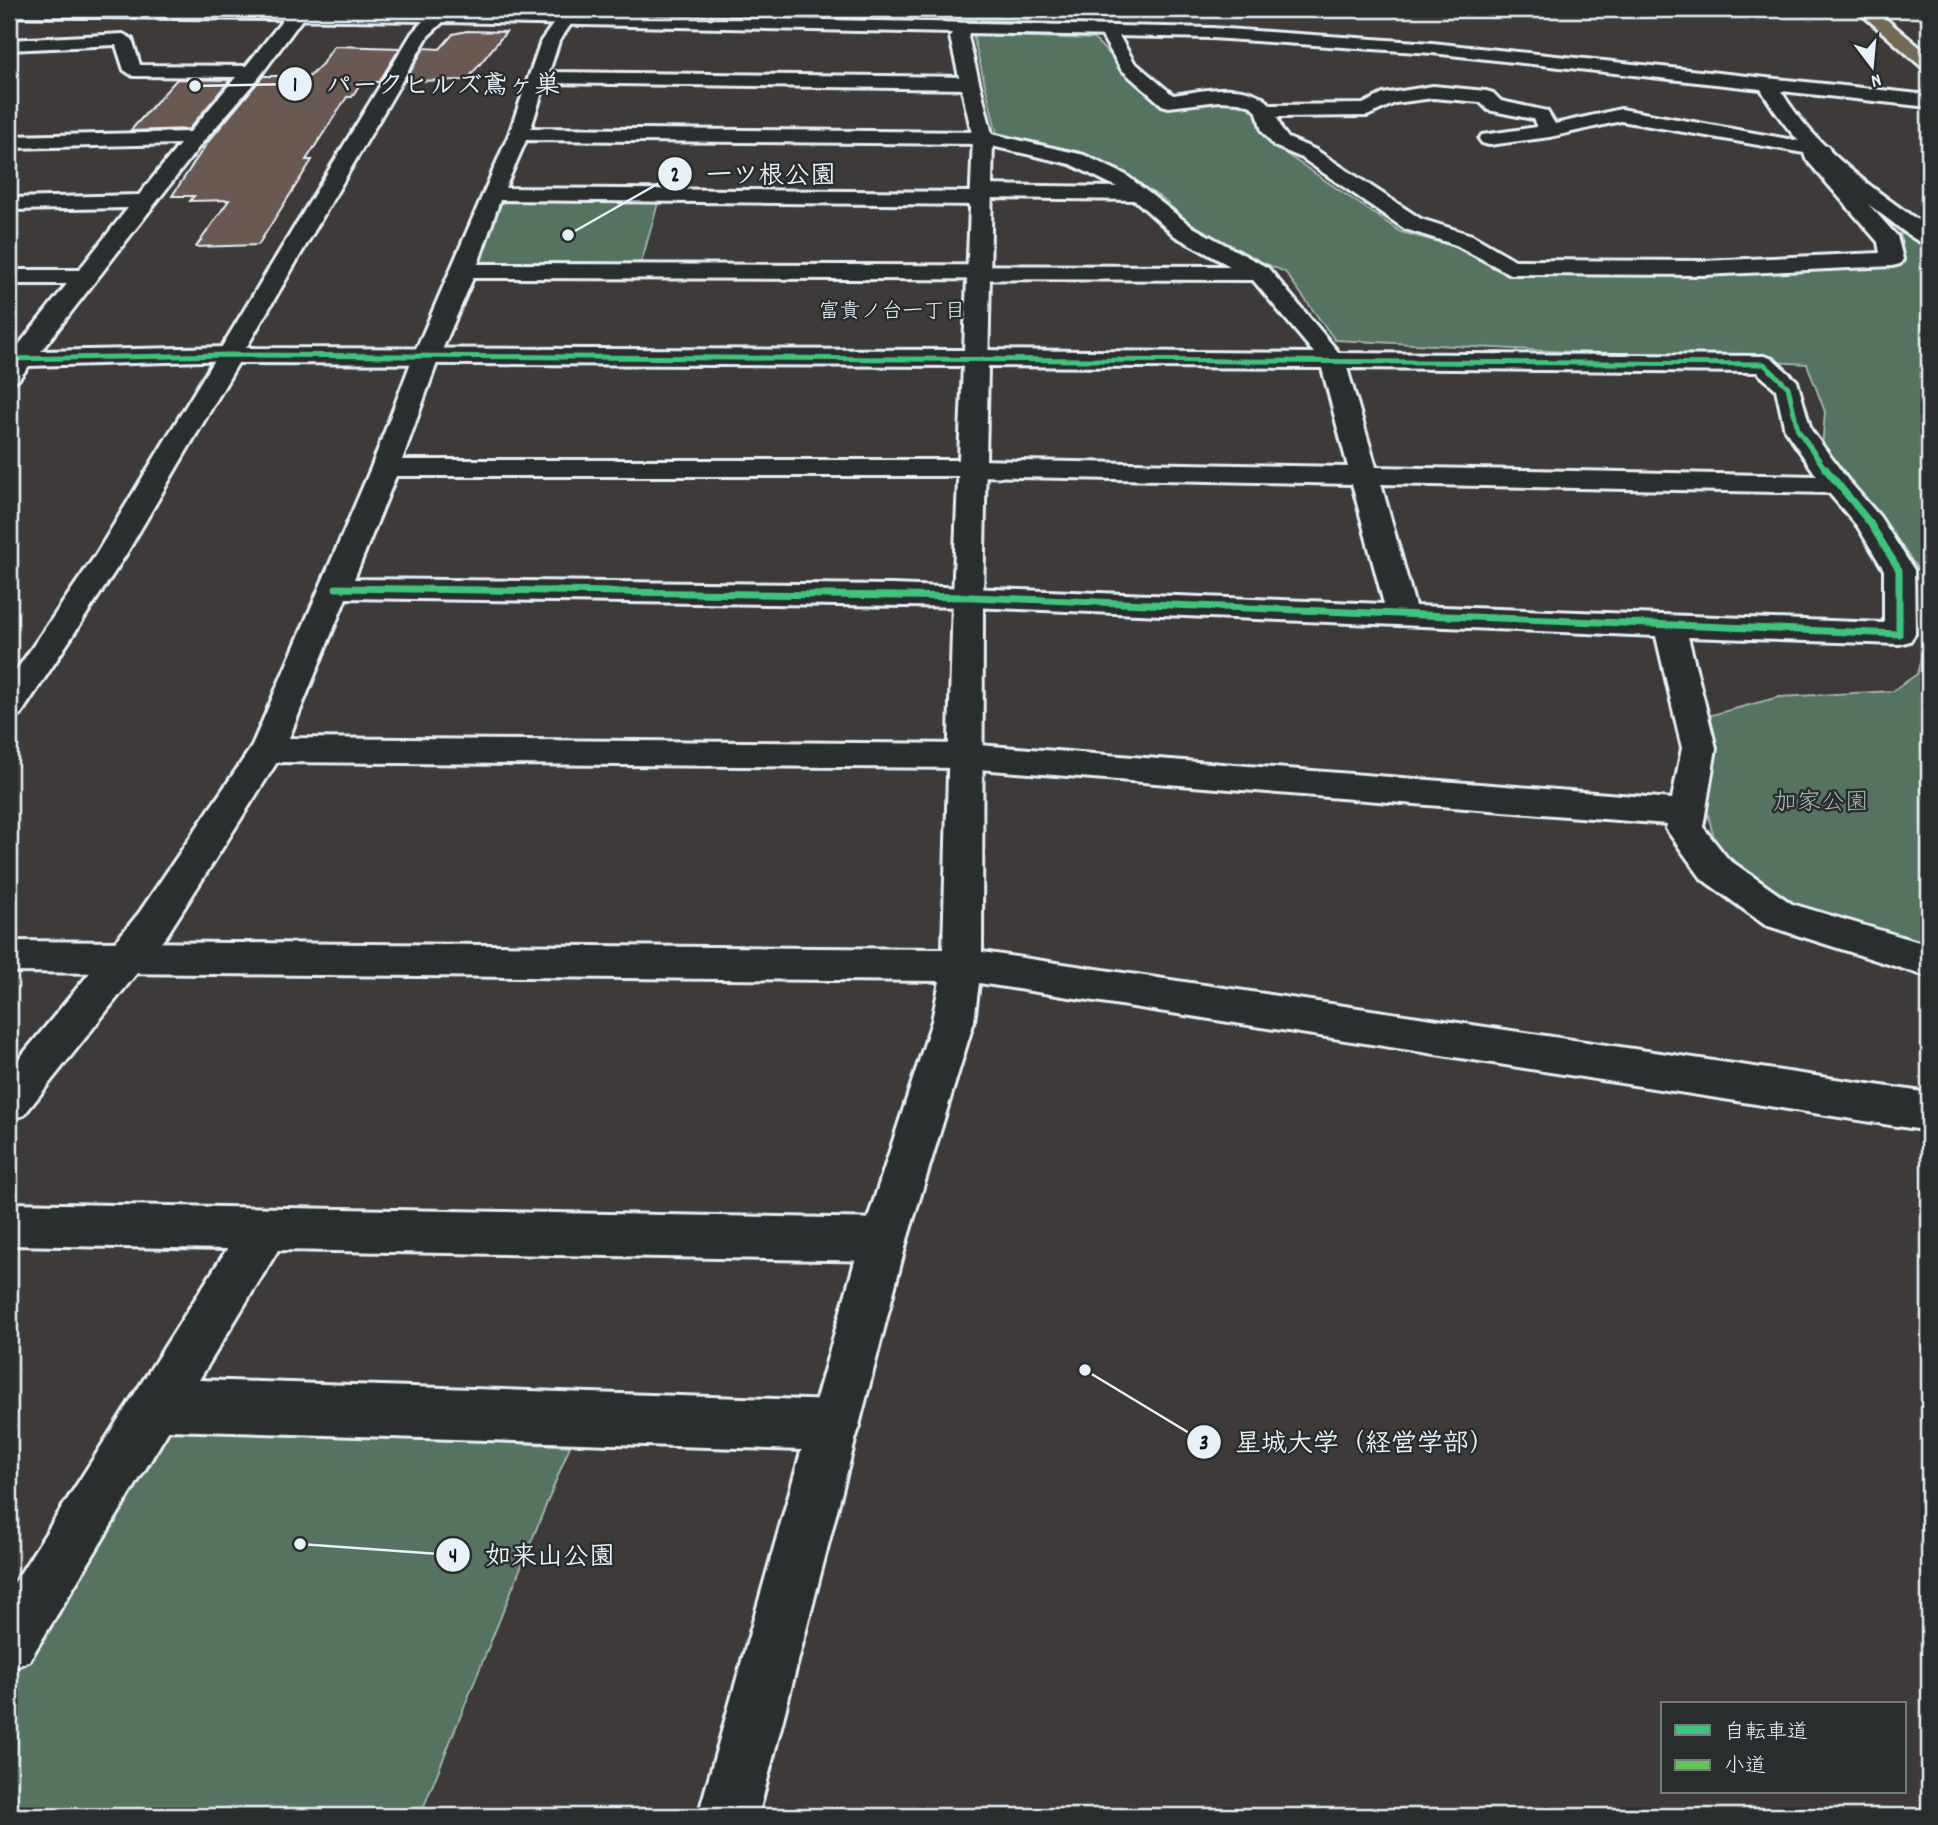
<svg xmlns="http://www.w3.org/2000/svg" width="1938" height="1825" font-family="Dekko,'Klee One',sans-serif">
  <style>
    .green { fill: #567261; stroke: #9fb2ac; stroke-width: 2 }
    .building { fill: #6a5853; stroke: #e8f1f8; stroke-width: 2 }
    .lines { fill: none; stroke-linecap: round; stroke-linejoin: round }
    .street-casing { stroke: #e8f1f8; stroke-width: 6 }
    .secondary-casing { stroke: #e8f1f8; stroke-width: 6 }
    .highway-casing { stroke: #e8f1f8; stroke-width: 6 }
    .street { fill: #2a2d2e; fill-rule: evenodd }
    .secondary { fill: #2a2d2e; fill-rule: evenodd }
    .highway { fill: #736b52; fill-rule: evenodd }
    .quiet { stroke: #66c356; stroke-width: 3.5; stroke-dasharray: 7 3.5; stroke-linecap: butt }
    .cycleway-far1-casing { stroke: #2a2d2e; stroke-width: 8 }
    .cycleway-casing { stroke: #2a2d2e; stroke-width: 10 }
    .cycleway-far1 { stroke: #40c37c; stroke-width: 5 }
    .cycleway { stroke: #40c37c; stroke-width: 7 }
    .labels { text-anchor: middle; stroke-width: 5; stroke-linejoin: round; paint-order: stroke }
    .far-neighbourhood-label { font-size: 21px; fill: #e8f1f8; stroke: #2a2d2e }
    .park-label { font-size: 24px; fill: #a6b8b4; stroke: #2a2d2e }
    .leader { fill: none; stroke: #e8f1f8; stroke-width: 2.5 }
    .callout-dot { fill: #e8f1f8; stroke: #2a2d2e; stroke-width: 2.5 }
    .mark-label { font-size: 21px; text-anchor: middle; font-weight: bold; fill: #111 }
    .callout-label { font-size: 26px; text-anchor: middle; font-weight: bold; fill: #e8f1f8; stroke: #2a2d2e; stroke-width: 5; stroke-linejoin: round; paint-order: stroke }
  </style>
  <rect width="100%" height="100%" fill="#3d3a39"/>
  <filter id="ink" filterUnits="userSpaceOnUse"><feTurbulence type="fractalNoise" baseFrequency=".0143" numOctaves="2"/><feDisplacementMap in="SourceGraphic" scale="14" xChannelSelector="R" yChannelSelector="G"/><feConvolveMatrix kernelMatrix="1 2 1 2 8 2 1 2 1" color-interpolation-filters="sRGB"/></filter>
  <g filter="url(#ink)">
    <path class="green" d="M550,9H1038L1037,17L1023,21Z
      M973,35L1094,39L1165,108L1228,101L1254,109L1276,147L1401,232L1453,246L1505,273L1772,272L1905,263L1900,233L1929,244V947C1868,929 1738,907 1715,840C1701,801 1704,758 1704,717L1779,697L1893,691L1917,674L1923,651L1927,600L1919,571L1883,519L1834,470L1822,447L1825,412L1807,364L1335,340L1285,272L1209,239L1160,197L1117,171L1081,156L998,138Z
      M497,201L658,203L640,267H479Z
      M145,1422L570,1446L420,1816H9V1641Z"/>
    <path class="building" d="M467,31L506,32L467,80L405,81L424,48L440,49L453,34Z
      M334,46L400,48L379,82H361L352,97H347L306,160H312L258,245L196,247L229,200L190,201L194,196H172L207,143L263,76H310L322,64Z
      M177,79L230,80L189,129L130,131Z"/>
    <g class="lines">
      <g class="street-casing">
        <path id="street" d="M296,10L305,15L260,76L202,143L41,351L228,347L237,350L241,355L237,360L29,366L18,380L9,383V351H14L67,284H9V270H79L128,208L9,210V198L139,195L180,144L9,148V136L190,132L236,77L133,76L124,70L116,45L9,50V40L123,34L132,39L140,65L246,66L290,11Z
          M565,15L574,20L559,41L549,72L970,77L979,83L970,89L545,83L531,128L983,132L1084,155L1126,175L1191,226L1268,268L1339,353L1764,356L1773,359L1797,381L1811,430L1847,479L1880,517L1914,570L1915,634L1910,641L1899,644L1688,637L1716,748L1703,827L1728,859L1792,904L1929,945V977L1765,925L1702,879L1666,829L1667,824L966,768L277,762L167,935L24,1115L9,1120V1071L139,913L251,748L371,468L413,357L509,134L541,41L559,16ZM526,140L983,144L1070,164L1117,187L981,185L973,186L971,192L505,188ZM991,198L1135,200L1175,236L1230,266L478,264L500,200L981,205L989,204ZM473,278L1253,280L1314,353L977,350L968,353L964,358L968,363L977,366L1322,368L1348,467L974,460H402L439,357ZM1347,368L1757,372L1776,389L1785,430L1817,476L1376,467ZM396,476H974L1352,484L1384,604L892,585L354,579ZM1381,484L1829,493L1858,527L1884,570V623L1415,606ZM346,598L972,607L1656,636L1682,748L1672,799L966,744L289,738Z
          M1108,26L1114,27L1134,62L1173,95C1203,91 1248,79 1271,105L1363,104L1383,94L1433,86L1486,91L1493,93L1501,101L1547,111L1555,124L1621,109L1827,146L1830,150L1825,156L1897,236L1903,259L1900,264L1892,266L1703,275L1510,274L1456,245L1405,229L1302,158L1274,146L1262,131L1257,112L1251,106L1239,102L1219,101L1169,107L1162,105L1121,69L1099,31ZM1433,98L1480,102L1488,110L1533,119L1537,127L1482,135L1479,139L1482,143L1489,145L1550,137L1621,121L1804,153L1806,159L1878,242L1880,253L1703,261L1515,260L1472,235L1421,219L1316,150L1288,138L1282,130L1277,117L1367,116L1395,103Z
          M9,1203L884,1219L900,1225L907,1240L900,1255L884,1261L278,1250L199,1380L835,1401L853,1408L860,1426L853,1444L835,1451L169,1430L29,1661L9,1669V1591L227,1249L9,1245Z"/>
      </g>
      <g class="secondary-casing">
        <path id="secondary" d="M9,9L433,11L435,9H451L450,12L1212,28L1432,43L1929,95V107L1781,91C1815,148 1875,191 1929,228V245C1914,241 1901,229 1888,219C1839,183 1791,142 1761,89L1432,53L1212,38L969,33L968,37L993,138L983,597L982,952L1929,1093V1131L979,983L974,1021L907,1240L758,1816H698L861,1240L932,1021L940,981L9,972V941L943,949L953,597L963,366L238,363L125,556L21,714L9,717V681L95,556L412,33L423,21L9,16ZM443,22L952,33L950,37L973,138L964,350L246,348L428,36Z"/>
      </g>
      <g class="highway-casing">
        <path id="highway" d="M1856,9H1874L1929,55V69L1923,68Z"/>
      </g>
      <use href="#street" class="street"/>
      <use href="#secondary" class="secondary"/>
      <use href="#highway" class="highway"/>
      <path class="quiet" d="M978,9V21"/>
      <g class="cycleway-far1-casing">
        <path id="cycleway-far1" d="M9,359L228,355L1764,364L1788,387L1798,430L1826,470"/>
      </g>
      <g class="cycleway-casing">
        <path id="cycleway" d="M336,588L972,597L1899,634V570L1870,523L1825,468"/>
      </g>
      <use href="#cycleway-far1" class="cycleway-far1"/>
      <use href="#cycleway" class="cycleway"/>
    </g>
  </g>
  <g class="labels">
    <g class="far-neighbourhood-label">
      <text x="892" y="317">富貴ノ台一丁目</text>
    </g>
    <g class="park-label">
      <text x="1821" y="809">加家公園</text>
    </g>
  </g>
  <path class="leader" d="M195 86L295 84M568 235L675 174M1085 1370L1204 1442M300 1544L453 1555"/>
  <g class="callout-dot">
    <circle cx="195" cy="86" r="7"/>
    <circle cx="568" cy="235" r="7"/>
    <circle cx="1085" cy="1370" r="7"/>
    <circle cx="300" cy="1544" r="7"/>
    <circle cx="295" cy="84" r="18"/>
    <circle cx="675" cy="174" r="18"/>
    <circle cx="1204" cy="1442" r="18"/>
    <circle cx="453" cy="1555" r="18"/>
  </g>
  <g class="mark-label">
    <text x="295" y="91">1</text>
    <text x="675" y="181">2</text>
    <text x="1204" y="1449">3</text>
    <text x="453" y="1562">4</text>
  </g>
  <g class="callout-label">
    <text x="443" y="93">パークヒルズ鳶ヶ巣</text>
    <text x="771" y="183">一ツ根公園</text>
    <text x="1365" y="1451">星城大学（経営学部）</text>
    <text x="550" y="1564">如来山公園</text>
  </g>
  <rect width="1938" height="1825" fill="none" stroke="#2a2d2e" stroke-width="35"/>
  <rect x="18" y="18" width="1903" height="1790" fill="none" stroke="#e8f1f8" stroke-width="2.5" filter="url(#ink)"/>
  <rect x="1661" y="1702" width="245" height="91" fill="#2a2d2e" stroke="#767b7f" stroke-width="2"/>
  <rect x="1675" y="1725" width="35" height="10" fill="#40c37c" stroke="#767b7f" stroke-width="2"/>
  <text x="1724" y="1738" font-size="21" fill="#e8f1f8">自転車道</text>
  <rect x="1675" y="1760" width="35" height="10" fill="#66c356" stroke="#767b7f" stroke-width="2"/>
  <text x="1724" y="1772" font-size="21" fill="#e8f1f8">小道</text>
  <g transform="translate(1872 66) rotate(164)" stroke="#2a2d2e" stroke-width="5" paint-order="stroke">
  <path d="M0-5L12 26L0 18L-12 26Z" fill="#e8f1f8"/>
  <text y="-10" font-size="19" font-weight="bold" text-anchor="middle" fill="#e8f1f8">N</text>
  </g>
</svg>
